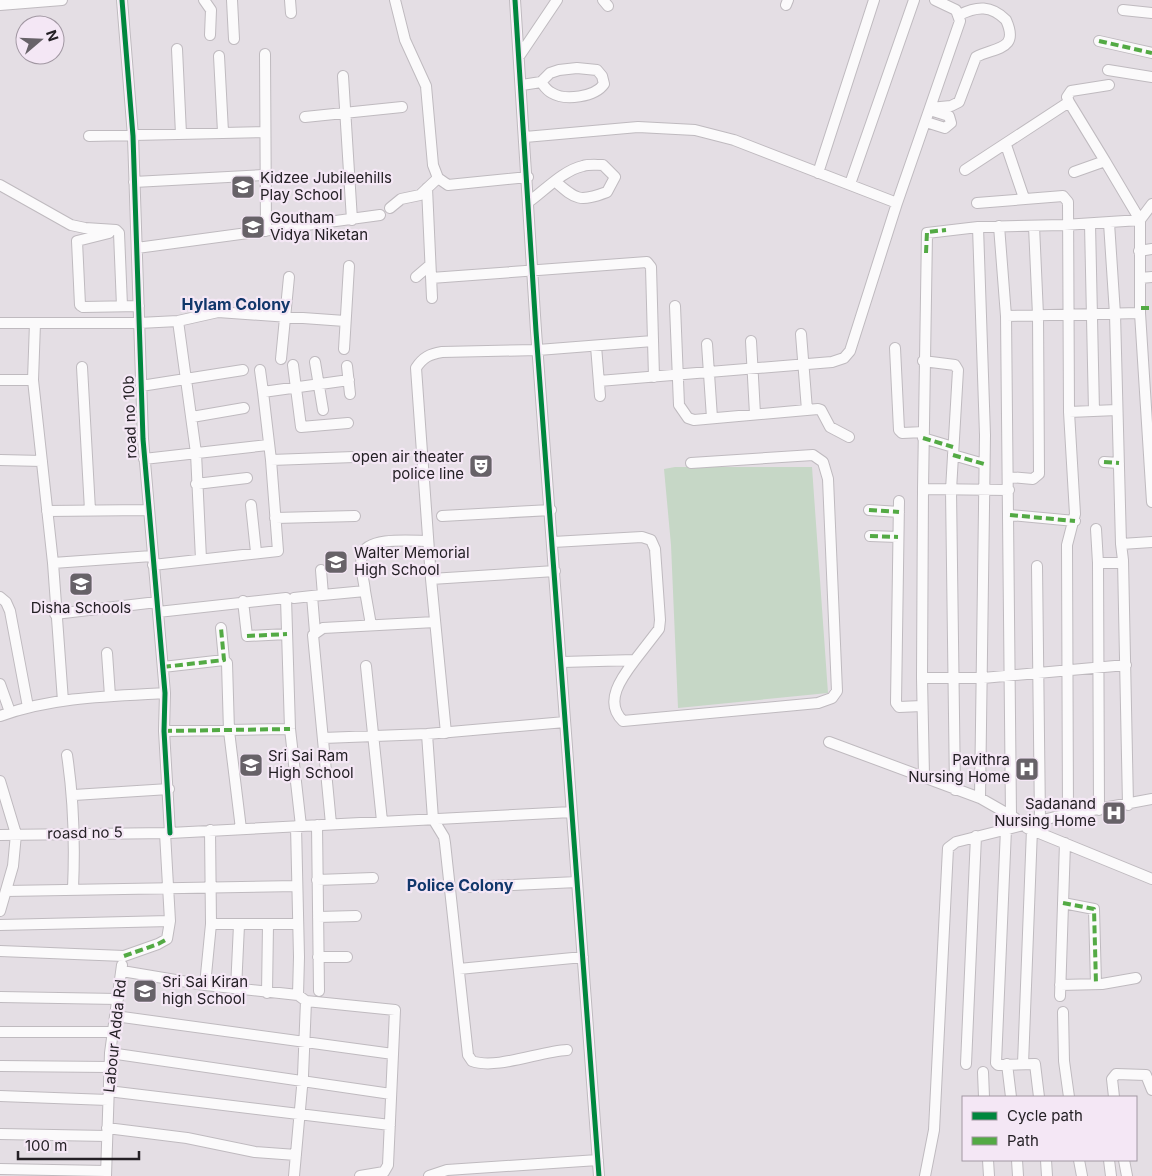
<svg xmlns="http://www.w3.org/2000/svg" width="1152" height="1176" font-family="Inter,sans-serif">
  <style>
    .green { fill: #c6d7c6 }
    .lines { fill: none; stroke-linecap: round; stroke-linejoin: round }
    .minor-casing { stroke: #bfbabf; stroke-width: 12 }
    .minor { stroke: #fbfafb; stroke-width: 10 }
    .quiet { stroke: #53aa44; stroke-width: 4; stroke-dasharray: 8 4; stroke-linecap: butt }
    .cycleway-casing { stroke: #f4e7f5; stroke-width: 8 }
    .cycleway { stroke: #00873e; stroke-width: 5 }
    .labels { text-anchor: middle; stroke-width: 4.5; stroke-linejoin: round; paint-order: stroke }
    .poi-label { font-size: 15px; fill: #242025; stroke: #f4e7f5; text-anchor: start }
    .street-label { font-size: 15px; fill: #242025; stroke: #f4e7f5 }
    .neighbourhood-label { font-size: 16px; font-weight: bold; fill: #11376b; stroke: #f4e7f5 }
  </style>
  <rect width="100%" height="100%" fill="#e4dee4"/>
  <path class="green" d="M675,467H812L828,693L678,708L671,545L664,469Z"/>
  <g class="lines">
    <g class="minor-casing">
      <path id="minor" d="M122,0L133,136L143,439L165,693L164,731L170,833
        M204,0L211,10L210,35
        M232,0L234,39
        M290,0L291,13
        M395,0L405,40L426,86L433,165L438,178
        M515,0L536,331L599,1176
        M603,0L608,6
        M0,5L62,0
        M786,5L788,0
        M1123,10L1152,13
        M1099,41L1152,53
        M177,49L181,134
        M265,54L266,231
        M520,55L557,0
        M219,56L223,132
        M1108,70L1152,77
        M343,76L352,220
        M522,85L541,82L550,73L559,70L577,68L597,70L602,76L604,84C595,97 565,101 552,93C547,91 544,86 541,82
        M1069,102L1067,97L1071,91L1109,85
        M930,108L951,106L959,102L976,57C994,47 1020,51 1006,20C991,5 977,6 959,15
        M305,117L402,107
        M926,122L945,128L951,123L949,116L930,110
        M89,136L265,132
        M525,137L638,127L695,130L734,140L897,203
        M1006,145L1024,198
        M965,170L1069,102L1105,161
        M1074,172L1105,161L1140,220V313L1152,502
        M818,173L874,0
        M134,182L264,175
        M850,184L914,0
        M0,185L71,225L85,228L116,230L119,233L122,306
        M427,188L432,298
        M530,201C545,190 564,170 583,166C589,164 596,165 603,165L615,177L607,192C580,202 576,200 556,182
        M977,203L1063,196L1068,202L1069,412L1075,514L1067,545L1068,815
        M390,208L401,199L420,195L438,178L448,185L528,177
        M1109,223L1115,314L1121,544L1123,560L1128,805
        M1090,224L1094,411
        M999,226L1006,316L1011,816
        M978,227L985,435L980,798
        M109,233L77,241L80,305L83,307L139,306
        M137,248L380,215
        M1139,251L1152,249
        M416,277L430,265
        M431,278L647,262L651,267L654,377
        M1140,278L1152,277
        M675,306L679,405L688,418L694,420L818,409L821,410L830,427L849,437
        M1006,316L1140,313
        M178,321L196,453L201,559
        M0,323H139L178,321L218,312L345,321
        M35,323L33,380L53,563L63,701
        M801,334L807,410
        M751,341L755,414
        M707,344L712,418
        M596,346L600,396
        M895,348L899,430L902,433L924,432
        M344,349L349,266
        M281,359L289,277
        M923,361L955,365L958,370L951,490L955,790
        M315,362L323,410
        M293,365L301,427L348,423
        M347,366L350,394
        M82,367L90,510
        M260,370L263,392
        M0,380H33
        M599,381L832,362L844,358L850,351L897,203L960,21L956,10L935,0
        M141,386L243,370
        M1069,412L1117,410
        M192,417L244,408
        M923,438L953,447
        M953,455L984,464
        M144,459L268,445
        M0,460L42,461
        M271,460L354,457
        M1104,462L1119,463
        M1009,477L1033,479L1039,474L1038,315L1034,226
        M196,484L247,478
        M923,489L1009,490
        M899,501L896,703L899,707L922,706
        M251,505L256,552
        M869,510L899,512
        M47,511L148,510
        M1010,515L1075,521
        M442,516L551,510
        M275,518L355,516
        M1096,529L1098,563L1099,810
        M870,536L898,537
        M553,542L642,537L651,540L655,549L660,620L659,629L635,660L562,662
        M1121,544L1152,542
        M53,563L152,556
        M1098,563H1123
        M153,565L278,551L271,460L263,392L349,380
        M1037,566L1040,821
        M321,570L323,595
        M555,571L431,579L416,368C423,357 430,354 442,352L538,350L653,341
        M431,579L446,733
        M365,591L371,625
        M0,597L6,602L10,611L28,707
        M294,598L312,596
        M243,601L247,636L287,634
        M158,612L286,598L290,729L301,826
        M55,614L157,602
        M221,628L224,660L227,663L229,731L241,829
        M315,632L312,596L365,591C364,580 359,565 362,555C367,536 413,541 428,541
        M107,653L110,696
        M635,660C622,677 603,702 623,721L818,703L832,698L837,691L828,479L823,462L813,455L691,463
        M366,666L382,821
        M163,667L224,660
        M922,678H983L1126,665
        M0,684L10,712
        M0,716C52,697 110,696 165,693
        M164,731L290,729
        M427,734L433,819L444,837L445,843L468,1055L472,1061C496,1070 541,1051 567,1050
        M323,738L427,734L565,722
        M829,742L980,798L1015,818
        M67,755C74,801 75,843 73,889
        M924,776L922,678L923,489L927,233L978,227L1064,225L1140,220L1152,204
        M0,781L16,834L13,866L0,911
        M74,795L169,789
        M331,824L313,635L323,628L435,622
        M317,825L319,991
        M296,826L299,957L298,995
        M1027,828L1152,879
        M1006,829L996,1063L998,1065L1035,1064L1039,1097
        M0,835L170,833L572,812
        M317,880L373,878
        M469,887L577,882
        M6,891L297,886
        M1063,903L1094,909L1096,984
        M318,917L356,916
        M211,924H298
        M0,925L170,921
        M0,951L124,956L158,944L167,939L170,921L165,833
        M318,957H347
        M459,969L583,957
        M122,971L205,985L298,995L306,1001L303,1076L294,1176
        M205,985L211,924L210,830
        M1060,985L1102,984L1136,978
        M236,989L239,925
        M267,993L268,925
        M1060,996L1065,843
        M0,997L118,999
        M306,1001L395,1010L388,1165L384,1172L360,1176
        M1063,1012L1064,1061L1069,1097
        M115,1016L393,1054
        M0,1032H113
        M110,1053L391,1094
        M966,1064L976,836
        M1007,1064L1011,1097
        M1023,1064L1032,829
        M0,1066L109,1067
        M983,1072L984,1097
        M108,1091L390,1125
        M0,1096L108,1100
        M1114,1097L1112,1079L1116,1074L1146,1075L1152,1090
        M107,1128L187,1138L255,1152L296,1155
        M0,1134L107,1136
        M988,1160L989,1176
        M1017,1160L1018,1176
        M1046,1160L1047,1176
        M1079,1160L1082,1176
        M1109,1160L1111,1176
        M1124,1160L1127,1176
        M0,1169L106,1171
        M106,1176L110,1053L122,965
        M429,1176L447,1170L598,1160
        M925,1176L934,1130L948,848L956,842L1055,817L1152,799"/>
    </g>
    <use href="#minor" class="minor"/>
    <path class="quiet" d="M1099,41L1152,53
      M926,253L927,232L946,230
      M1141,308H1152
      M923,438L953,447
      M953,455L984,464
      M1104,462L1119,463
      M869,510L899,512
      M1010,515L1075,521
      M870,536L898,537
      M247,636L287,634
      M163,667L224,660L221,628
      M164,731L290,729
      M1063,903L1094,909L1096,984
      M124,956L158,944L167,939"/>
    <g class="cycleway-casing">
      <path id="cycleway" d="M122,0L133,136L143,439L165,693L164,731L170,833
        M515,0L536,331L599,1176"/>
    </g>
    <use href="#cycleway" class="cycleway"/>
  </g>
  <defs>
    <g id="university-square" transform="scale(1.25)"><rect x="-9" y="-9" width="18" height="18" rx="4" fill="#676268" stroke="#f4e7f5"/><path d="M0-5L7-2L0 1L-7-2ZM-4 1L0 2.5L4 1V4Q0 6-4 4Z" fill="#fff"/></g>
    <g id="theatre-square" transform="scale(1.25)"><rect x="-9" y="-9" width="18" height="18" rx="4" fill="#676268" stroke="#f4e7f5"/><path d="M-5-5.5Q0-4 5-5.5V0Q5 5 0 6Q-5 5-5 0ZM-3.3-2.5H-1v1.5H-3.3ZM1-2.5H3.3v1.5H1ZM-2.8 1Q0 5.5 2.8 1Z" fill="#fff"/></g>
    <g id="hospital-square" transform="scale(1.25)"><rect x="-9" y="-9" width="18" height="18" rx="4" fill="#676268" stroke="#f4e7f5"/><path d="M-5-5h3v3.5h4V-5h3V5h-3V1.5h-4V5h-3Z" fill="#fff"/></g>
  </defs>
  <g fill-rule="evenodd">
    <use href="#university-square" x="243" y="187"/>
    <use href="#university-square" x="253" y="227"/>
    <use href="#theatre-square" x="481" y="466"/>
    <use href="#university-square" x="336" y="562"/>
    <use href="#university-square" x="81" y="584"/>
    <use href="#university-square" x="251" y="765"/>
    <use href="#hospital-square" x="1027" y="769"/>
    <use href="#hospital-square" x="1114" y="813"/>
    <use href="#university-square" x="145" y="991"/>
  </g>
  <g class="labels">
    <g class="poi-label">
      <text x="260" y="183">Kidzee Jubileehills<tspan x="260" dy="17">Play School</tspan></text>
      <text x="270" y="223">Goutham<tspan x="270" dy="17">Vidya Niketan</tspan></text>
      <text x="464" y="462" text-anchor="end">open air theater<tspan x="464" dy="17">police line</tspan></text>
      <text x="354" y="558">Walter Memorial<tspan x="354" dy="17">High School</tspan></text>
      <text x="81" y="613" text-anchor="middle">Disha Schools</text>
      <text x="268" y="761">Sri Sai Ram<tspan x="268" dy="17">High School</tspan></text>
      <text x="1010" y="765" text-anchor="end">Pavithra<tspan x="1010" dy="17">Nursing Home</tspan></text>
      <text x="1096" y="809" text-anchor="end">Sadanand<tspan x="1096" dy="17">Nursing Home</tspan></text>
      <text x="162" y="987">Sri Sai Kiran<tspan x="162" dy="17">high School</tspan></text>
    </g>
    <g class="street-label">
      <text transform="translate(130 417) rotate(-92)" y="5">road no 10b</text>
      <text transform="translate(85 833) rotate(-1)" y="5">roasd no 5</text>
      <text transform="translate(115 1036) rotate(-84)" y="5">Labour Adda Rd</text>
    </g>
    <g class="neighbourhood-label">
      <text x="236" y="310">Hylam Colony</text>
      <text x="460" y="891">Police Colony</text>
    </g>
  </g>
  <rect x="962" y="1096" width="175" height="65" fill="#f4e7f5" stroke="#a197a2"/>
  <rect x="972" y="1112" width="25" height="8" fill="#00873e" stroke="#a197a2"/>
  <text x="1007" y="1121" font-size="15" fill="#242025">Cycle path</text>
  <rect x="972" y="1137" width="25" height="8" fill="#53aa44" stroke="#a197a2"/>
  <text x="1007" y="1146" font-size="15" fill="#242025">Path</text>
  <g transform="translate(40 40) rotate(71)"><circle r="24" fill="#f4e7f5" stroke="#a197a2"/>
  <path d="M0-4L9 19L0 12L-9 19Z" fill="#676268"/>
  <text y="-8" font-size="14" font-weight="bold" text-anchor="middle" fill="#242025">N</text>
  </g>
  <path d="M18 1151v8h121v-8" fill="none" stroke="#242025" stroke-width="2.5"/>
  <text x="25" y="1151" font-size="15" fill="#242025" stroke="#f4e7f5" stroke-width="4" paint-order="stroke">100 m</text>
</svg>
